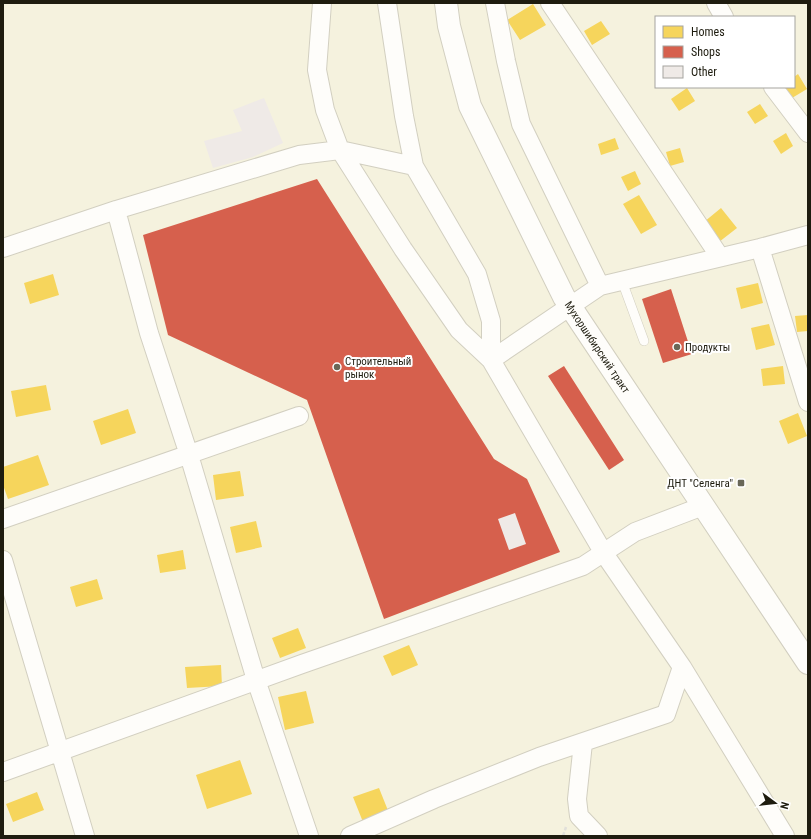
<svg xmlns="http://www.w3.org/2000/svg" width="811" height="839" font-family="'Roboto Condensed',sans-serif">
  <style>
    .homes { fill: #f6d55c }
    .shops { fill: #d6604d }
    .building { fill: #efeae7 }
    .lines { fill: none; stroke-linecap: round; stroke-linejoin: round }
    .lane-casing { stroke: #d2cfc0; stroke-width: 10 }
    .street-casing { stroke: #d2cfc0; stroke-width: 20 }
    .primary-casing { stroke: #d2cfc0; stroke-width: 24 }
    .path { stroke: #e1e0da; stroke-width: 2.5; stroke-dasharray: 4 2; stroke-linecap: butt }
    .lane { stroke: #fefdfa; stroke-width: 9 }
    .street { stroke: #fefdfa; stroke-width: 18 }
    .primary { stroke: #fefdfa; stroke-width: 22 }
    .poi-dot { fill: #696757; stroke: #fff; stroke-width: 1.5 }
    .labels { text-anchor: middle; stroke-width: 4; stroke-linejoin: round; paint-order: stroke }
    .street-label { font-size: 11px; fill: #1e1c0f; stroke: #fff }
    .poi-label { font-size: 11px; fill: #1e1c0f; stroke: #fff; text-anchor: start }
  </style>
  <rect width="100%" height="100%" fill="#f5f2de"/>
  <path class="homes" d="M533,4L546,25L520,40L507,20Z
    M601,21L610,34L592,45L584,31Z
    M798,74L807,89L792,98L784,87H794V77Z
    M687,88L695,101L679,111L671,99Z
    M760,104L768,116L755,124L747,112Z
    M786,133L793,146L781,154L773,141Z
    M615,138L619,149L601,155L598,144Z
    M680,148L684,162L670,166L666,152Z
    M635,171L641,184L628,191L621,177Z
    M639,195L657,225L641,234L623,204Z
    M721,208L737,228L719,242L704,222Z
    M53,274L59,295L30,304L24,283Z
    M758,283L763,303L741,309L736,288Z
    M808,315V331L797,332L795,316Z
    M769,324L775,345L756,350L751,328Z
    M783,366L785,384L763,386L761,369Z
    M46,385L51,410L16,417L11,391Z
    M128,409L136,433L101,445L93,421Z
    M798,413L807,436L788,444L779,421Z
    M38,455L49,485L8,499L3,485V467Z
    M240,471L244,496L216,500L213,475Z
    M256,521L262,547L236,553L230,527Z
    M183,550L186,569L160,573L157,555Z
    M97,579L103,599L76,607L70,587Z
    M298,628L306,648L280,658L272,638Z
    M409,645L418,665L392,676L383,656Z
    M221,665L222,686L187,688L185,667Z
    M306,691L314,723L285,730L278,697Z
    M240,760L252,794L207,809L196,775Z
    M379,788L389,813L363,822L353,797Z
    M37,792L44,810L13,822L6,804Z"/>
  <path class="shops" d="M317,179L494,459L527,479L560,552L384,619L307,400L168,335L143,235Z
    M671,289L692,354L663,363L642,299Z
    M564,366L624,460L609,470L548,376Z"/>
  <path class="building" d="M264,98L283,143L253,157L213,168L204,141L242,131L233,110Z
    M515,513L526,544L509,550L498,519Z"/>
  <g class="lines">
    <g class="lane-casing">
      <path id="lane" d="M622,281L644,341"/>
    </g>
    <g class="street-casing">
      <path id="street" d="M322,3L317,70L325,110L340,150L403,249L459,330L491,360L603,552L682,667L785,836
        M387,3L404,116L414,166L477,274L491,321V360
        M495,3L506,61L521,124L600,286
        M550,3L720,257
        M716,3L724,17
        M773,87L808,133
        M116,210L149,333L189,455L256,680L309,836
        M3,248L116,210L299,155L340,150L414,166
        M760,248L808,402
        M491,360L600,286L760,248L808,235
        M3,519L299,416
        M3,560L85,836
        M583,743L577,799L579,816L598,836
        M3,772L302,664L583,566L635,532L703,506
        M350,836L434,799L539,757L666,714L682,667"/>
    </g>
    <g class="primary-casing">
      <g id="primary">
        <path id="s1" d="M446,3L449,26L470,106L564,297L808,663"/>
      </g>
    </g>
    <path class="path" d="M563,836L566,827"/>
    <use href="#lane" class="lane"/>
    <use href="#street" class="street"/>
    <use href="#primary" class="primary"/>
  </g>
  <g class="poi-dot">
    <circle cx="677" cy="347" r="4"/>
    <circle cx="337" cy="367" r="4"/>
    <rect x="737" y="479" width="8" height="8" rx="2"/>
  </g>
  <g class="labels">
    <g class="street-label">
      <text dy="4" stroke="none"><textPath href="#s1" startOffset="379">Мухоршибирский тракт</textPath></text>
    </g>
    <g class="poi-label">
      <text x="685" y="351">Продукты</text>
      <text x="345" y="365">Строительный<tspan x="345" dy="13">рынок</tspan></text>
      <text x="733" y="487" text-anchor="end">ДНТ "Селенга"</text>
    </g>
  </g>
  <rect width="811" height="839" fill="none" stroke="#1e1c0f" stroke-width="8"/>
  <rect x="655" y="16" width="140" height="72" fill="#ffffff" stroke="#a5a49f"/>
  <rect x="663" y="26" width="20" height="12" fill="#f6d55c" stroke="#a5a49f"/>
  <text x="691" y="36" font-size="12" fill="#1e1c0f">Homes</text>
  <rect x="663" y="46" width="20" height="12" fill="#d6604d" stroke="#a5a49f"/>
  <text x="691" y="56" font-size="12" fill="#1e1c0f">Shops</text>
  <rect x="663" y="66" width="20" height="12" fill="#efeae7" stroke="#a5a49f"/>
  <text x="691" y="76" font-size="12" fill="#1e1c0f">Other</text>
  <g transform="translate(775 803) rotate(105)" stroke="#ffffff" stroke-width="3" paint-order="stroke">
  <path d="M0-3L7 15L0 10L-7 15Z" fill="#1e1c0f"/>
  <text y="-6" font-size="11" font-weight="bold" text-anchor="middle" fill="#1e1c0f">N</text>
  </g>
</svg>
